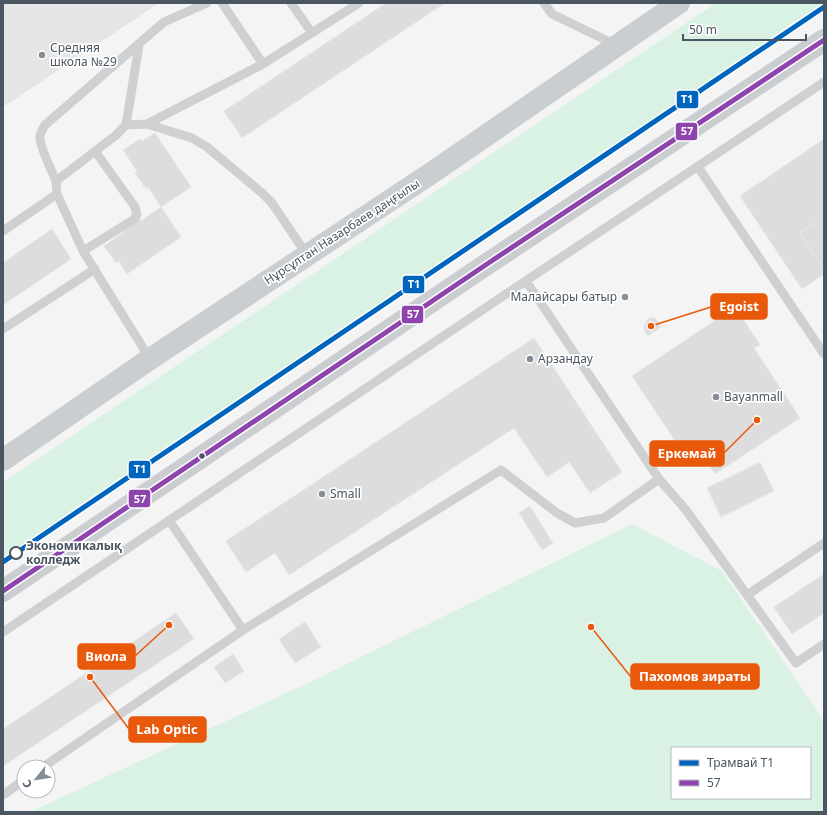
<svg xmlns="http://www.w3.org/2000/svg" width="827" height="815" font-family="'Noto Sans',sans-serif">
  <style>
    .education { fill: #e6e5e6 }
    .green { fill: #d9f2e3; fill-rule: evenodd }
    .building { fill: #ddddde; stroke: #e5e6e7 }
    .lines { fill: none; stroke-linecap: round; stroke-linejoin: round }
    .lane { stroke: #ced0d2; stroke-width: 9 }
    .primary { stroke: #caced1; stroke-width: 22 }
    .bus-1-casing { stroke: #fff; stroke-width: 8 }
    .bus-1 { stroke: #8e44ad; stroke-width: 5 }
    .tram-1-casing { stroke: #fff; stroke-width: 8 }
    .tram-1 { stroke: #0065bd; stroke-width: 5 }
    .poi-dot { fill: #868d94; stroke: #fff; stroke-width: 1.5 }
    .bus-dot { fill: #4a5661; stroke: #fff; stroke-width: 1.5 }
    .stop-dot { fill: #fff; stroke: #4a5661; stroke-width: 2 }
    .labels { text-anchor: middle; stroke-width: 3.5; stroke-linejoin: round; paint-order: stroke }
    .poi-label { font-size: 12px; fill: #4a5661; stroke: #fff; text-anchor: start }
    .street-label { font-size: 12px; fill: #4a5661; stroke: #fff }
    .stop-label { font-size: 12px; font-weight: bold; fill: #4a5661; stroke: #fff; text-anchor: start }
    .leader { fill: none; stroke: #e8590c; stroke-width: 1.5 }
    .callout-dot { fill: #e8590c; stroke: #fff; stroke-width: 1.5 }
    .callout { fill: #e8590c; stroke: #e8590c; stroke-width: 1.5 }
    .callout-label { font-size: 13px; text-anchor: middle; font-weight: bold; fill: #fff }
    .line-badge { stroke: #fff; stroke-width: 1.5 }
    .badge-label { font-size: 11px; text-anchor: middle; font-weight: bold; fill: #fff }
  </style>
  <rect width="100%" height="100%" fill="#f4f4f4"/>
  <path class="education" d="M3,3H159L3,107Z"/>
  <path class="green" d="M716,3H824L3,558V482Z
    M632,524L722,571L818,712L824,722V812H30L308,683ZM672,748H810V798H672Z"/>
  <path class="building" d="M386,3H445L242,138L224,111Z
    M155,133L191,187L161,207L148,187L146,189L135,173L137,171L123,150L140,139L142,141Z
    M824,139V217L800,233L824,269V274L802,289L740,196Z
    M161,207L181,237L127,274L119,261L116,263L104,246L125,231L123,229L139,218L141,221Z
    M824,217V269L800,233Z
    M52,229L71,259L3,305V263Z
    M735,307L760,345L754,348L800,418L715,474L698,449L686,457L632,376Z
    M649,318H653L656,319L661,327L648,336L645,332L644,327L646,322Z
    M534,338L622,472L590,493L569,462L547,477L514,428L289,575L275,553L246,572L226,541Z
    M760,462L774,491L721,517L707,488Z
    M530,506L553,543L542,550L519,513Z
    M824,574V613L792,634L774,607Z
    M176,613L194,639L3,766V729Z
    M305,622L321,647L295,663L279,639Z
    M233,654L244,671L225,683L214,667Z"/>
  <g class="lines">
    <path class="lane" d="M222,3L263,64
      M291,3L312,33
      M544,3L552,14L616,45
      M147,124L263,64L359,3
      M126,125L147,124L192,138L207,147L262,193L272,203L307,255
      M95,151L135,207L137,215L133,220L83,251L150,359
      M698,167L824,354
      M56,181C52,171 39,146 40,137C40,132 43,129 45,125L164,22L207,3
      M3,231L57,194
      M83,251L57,194L56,181L115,136L126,125L139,45
      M526,281L659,479L686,510L796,663L824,644
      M3,329L95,269
      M169,520L243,630
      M747,595L824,543
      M3,632C177,514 352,397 527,280C626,214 725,149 824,82
      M43,767L243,630L501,470L557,513L575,523L604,518L659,479
      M3,795L24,780"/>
    <path class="primary" d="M3,460L150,359L430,174L679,3
      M3,591L490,262L824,40"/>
    <g class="bus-1-casing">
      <path id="bus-1" d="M3,591L490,262L824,40"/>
    </g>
    <use href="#bus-1" class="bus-1"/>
    <g class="tram-1-casing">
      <path id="tram-1" d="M3,562L824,7"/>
    </g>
    <use href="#tram-1" class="tram-1"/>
  </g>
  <g class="poi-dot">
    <circle cx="42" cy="55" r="4"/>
    <circle cx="625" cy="297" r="4"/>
    <circle cx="530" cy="359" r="4"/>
    <circle cx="716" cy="397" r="4"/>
    <circle cx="322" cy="494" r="4"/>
  </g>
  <circle class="bus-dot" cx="202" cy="456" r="3.5"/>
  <circle class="stop-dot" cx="16" cy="553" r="6"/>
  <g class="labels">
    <g class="poi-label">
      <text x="50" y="52">Средняя<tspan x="50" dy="14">школа №29</tspan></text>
      <text x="617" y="301" text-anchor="end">Малайсары батыр</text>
      <text x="538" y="363">Арзандау</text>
      <text x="724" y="401">Bayanmall</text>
      <text x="330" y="498">Small</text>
    </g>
    <g class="street-label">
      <text transform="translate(342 232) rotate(-33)" y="4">Нұрсұлтан Назарбаев даңғылы</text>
    </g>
    <g class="stop-label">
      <text x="26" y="550">Экономикалық<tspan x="26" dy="14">колледж</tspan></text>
    </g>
  </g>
  <path class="leader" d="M651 326L711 307M757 420L724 453M169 625L135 656M591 627L631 677M90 677L129 729"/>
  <g class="callout-dot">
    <circle cx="651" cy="326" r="4"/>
    <circle cx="757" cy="420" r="4"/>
    <circle cx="169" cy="625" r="4"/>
    <circle cx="591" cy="627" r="4"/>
    <circle cx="90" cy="677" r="4"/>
  </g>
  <g class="callout">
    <rect x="711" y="294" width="56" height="25" rx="4"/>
    <rect x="650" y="441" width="74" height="25" rx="4"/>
    <rect x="78" y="644" width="57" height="25" rx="4"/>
    <rect x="631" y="664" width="128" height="25" rx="4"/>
    <rect x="129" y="717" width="77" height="25" rx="4"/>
  </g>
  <g class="callout-label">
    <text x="739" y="311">Egoist</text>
    <text x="687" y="458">Еркемай</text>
    <text x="106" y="661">Виола</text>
    <text x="695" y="681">Пахомов зираты</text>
    <text x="167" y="734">Lab Optic</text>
  </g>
  <g class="line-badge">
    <rect x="676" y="90" width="23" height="19" rx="4" fill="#0065bd"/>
    <rect x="675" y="122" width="23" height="19" rx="4" fill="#8e44ad"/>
    <rect x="402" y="275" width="23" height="19" rx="4" fill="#0065bd"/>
    <rect x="401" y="305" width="23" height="19" rx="4" fill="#8e44ad"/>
    <rect x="128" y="460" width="23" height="19" rx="4" fill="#0065bd"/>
    <rect x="128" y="489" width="23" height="19" rx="4" fill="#8e44ad"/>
  </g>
  <g class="badge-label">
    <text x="687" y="103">T1</text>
    <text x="687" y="135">57</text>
    <text x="414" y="288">T1</text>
    <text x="413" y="318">57</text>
    <text x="140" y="473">T1</text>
    <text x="140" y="503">57</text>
  </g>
  <rect width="827" height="815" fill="none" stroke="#4a5661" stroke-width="8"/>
  <rect x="671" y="747" width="140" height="52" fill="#ffffff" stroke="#b7bbc0"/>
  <rect x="679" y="760" width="20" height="6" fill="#0065bd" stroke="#b7bbc0"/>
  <text x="707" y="767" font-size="12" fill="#4a5661">Трамвай T1</text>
  <rect x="679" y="780" width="20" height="6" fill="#8e44ad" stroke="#b7bbc0"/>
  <text x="707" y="787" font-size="12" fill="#4a5661">57</text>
  <g transform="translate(36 779) rotate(240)"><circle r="19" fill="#ffffff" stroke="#b7bbc0"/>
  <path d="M0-3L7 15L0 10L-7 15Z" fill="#868d94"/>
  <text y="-6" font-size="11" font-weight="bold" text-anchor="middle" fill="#4a5661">С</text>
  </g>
  <path d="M683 34v6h123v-6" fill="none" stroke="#4a5661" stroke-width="2"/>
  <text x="689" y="34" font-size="12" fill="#4a5661" stroke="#ffffff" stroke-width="3" paint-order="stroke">50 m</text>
</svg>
